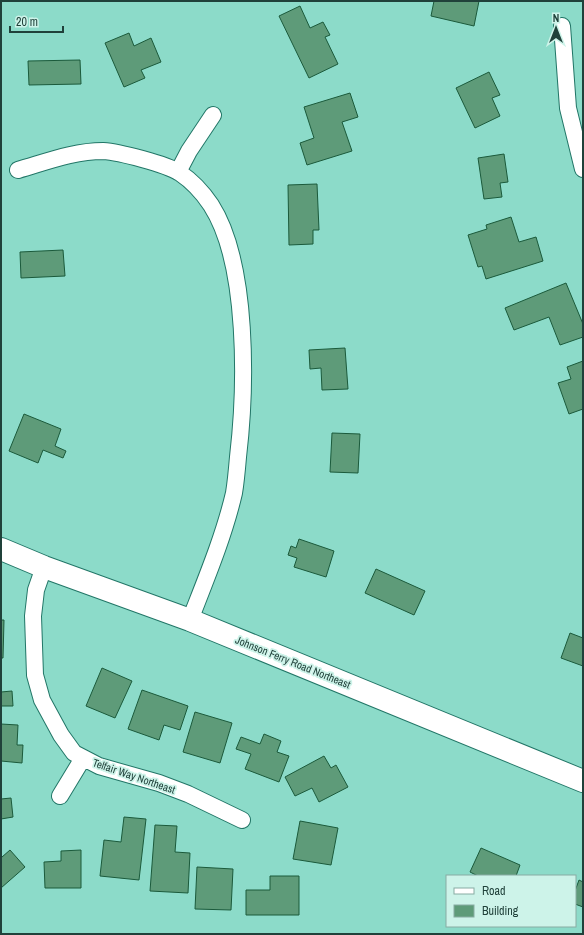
<svg xmlns="http://www.w3.org/2000/svg" width="584" height="935" font-family="'Archivo Narrow',sans-serif">
  <style>
    .building { fill: #5e9b79; stroke: #1b5a3b }
    .lines { fill: none; stroke-linecap: round; stroke-linejoin: round }
    .street-casing { stroke: #227667; stroke-width: 18 }
    .secondary-casing { stroke: #227667; stroke-width: 24 }
    .street { stroke: #fff; stroke-width: 16 }
    .secondary { stroke: #fff; stroke-width: 22 }
    .labels { text-anchor: middle; stroke-width: 3.5; stroke-linejoin: round; paint-order: stroke }
    .street-label { font-size: 11px; fill: #20413a; stroke: #cdf3e9 }
  </style>
  <rect width="100%" height="100%" fill="#8cdbc9"/>
  <path class="building" d="M434,1H479L474,26L431,16Z
    M300,6L310,28L323,22L330,35L325,37L338,64L309,78L279,16Z
    M129,33L134,46L151,38L161,62L141,70L145,78L124,87L105,43Z
    M80,60L81,84L29,85L28,61Z
    M489,72L500,95L492,98L500,116L475,128L456,88Z
    M350,93L358,117L342,122L352,151L307,165L300,143L314,138L304,107Z
    M504,154L508,182L500,183L502,197L484,199L478,158Z
    M317,184L319,230H313V244L289,245L288,185Z
    M511,217L519,242L536,237L543,261L486,279L482,266L478,267L468,235L487,229L486,225Z
    M63,250L65,276L21,278L20,252Z
    M566,283L583,324V337L560,345L549,317L514,330L505,308Z
    M345,348L348,389L322,390L321,368L310,369L309,350Z
    M583,361V409L569,414L558,383L571,379L567,367Z
    M24,414L61,429L55,446L66,451L63,458L43,450L38,463L9,451Z
    M332,433L360,434L358,473L330,472Z
    M299,539L334,551L326,577L294,567L297,558L288,555L291,546L296,548Z
    M376,569L425,591L414,615L365,593Z
    M1,620H4L3,658H1Z
    M570,633L583,638V666L561,658Z
    M102,668L132,681L115,718L86,706Z
    M142,690L188,706L180,730L164,725L159,740L128,729Z
    M12,691L13,706H1V692Z
    M195,712L232,723L220,763L183,752Z
    M1,724L18,725L17,745H23L22,763L1,761Z
    M264,734L281,741L277,752L289,756L279,782L245,769L251,754L236,749L241,737L260,744Z
    M324,756L331,768L336,765L348,787L319,802L312,788L295,796L285,777Z
    M11,798L13,817L1,819V799Z
    M124,817L146,819L139,880L100,876L104,840L121,842Z
    M300,821L338,828L331,865L293,859Z
    M155,825L177,826L175,852L190,853L188,893L150,891Z
    M481,848L520,865L516,876H478L470,872Z
    M10,850L25,867L1,888V856L2,857Z
    M81,850V888H45L44,862L61,861V851Z
    M197,867L233,869L231,910L195,909Z
    M270,876H299V915H246V890H270Z
    M579,880L583,882V907L575,904V891Z"/>
  <g class="lines">
    <g class="street-casing">
      <path id="street" d="M562,26L568,108L583,169
        M18,170C46,162 74,151 103,151C119,152 166,164 180,173C192,181 203,193 211,205C249,264 246,389 238,457C237,469 236,481 234,493C224,536 206,579 190,620
        M178,172L189,151L213,115
        M44,567L36,590L33,616L35,675L42,700L61,735L74,753L99,766L159,783L188,794L242,820
        M60,796L83,758"/>
    </g>
    <g class="secondary-casing">
      <path id="secondary" d="M1,549L44,567L190,620L583,781"/>
    </g>
    <use href="#street" class="street"/>
    <use href="#secondary" class="secondary"/>
  </g>
  <g class="labels">
    <g class="street-label">
      <text transform="translate(293 662) rotate(22)" y="4">Johnson Ferry Road Northeast</text>
      <text transform="translate(134 776) rotate(19)" y="4">Telfair Way Northeast</text>
    </g>
  </g>
  <rect width="584" height="935" fill="none" stroke="#20413a" stroke-width="4"/>
  <rect x="446" y="875" width="130" height="52" fill="#cdf3e9" stroke="#88aca3"/>
  <rect x="454" y="888" width="20" height="6" fill="#ffffff" stroke="#88aca3"/>
  <text x="482" y="895" font-size="12" fill="#20413a">Road</text>
  <rect x="454" y="905" width="20" height="12" fill="#5e9b79" stroke="#88aca3"/>
  <text x="482" y="915" font-size="12" fill="#20413a">Building</text>
  <g transform="translate(556 28)" stroke="#cdf3e9" stroke-width="3" paint-order="stroke">
  <path d="M0-3L7 15L0 10L-7 15Z" fill="#20413a"/>
  <text y="-6" font-size="11" font-weight="bold" text-anchor="middle" fill="#20413a">N</text>
  </g>
  <path d="M10 26v6h53v-6" fill="none" stroke="#20413a" stroke-width="2"/>
  <text x="16" y="26" font-size="12" fill="#20413a" stroke="#cdf3e9" stroke-width="3" paint-order="stroke">20 m</text>
</svg>
